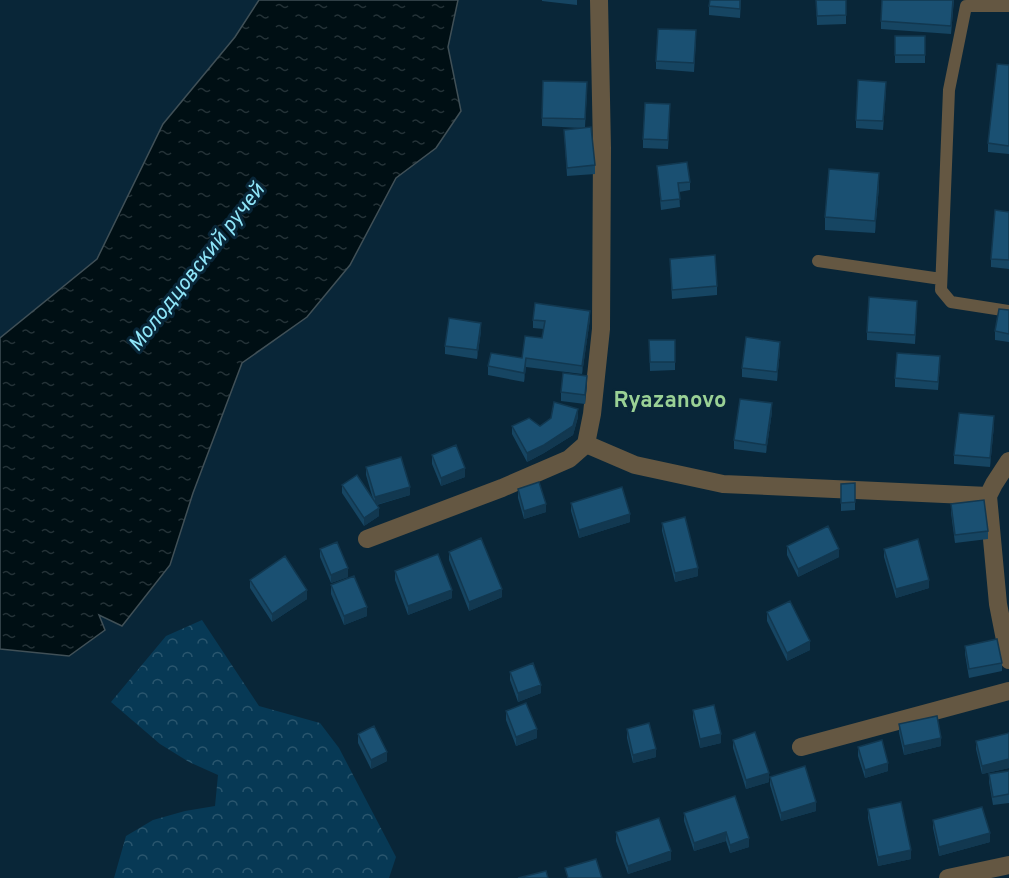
<svg xmlns="http://www.w3.org/2000/svg" width="1009" height="878" font-family="Overpass,sans-serif">
  <style>
    .forest { fill: url(#forest-crowns) }
    .water { fill: url(#water-ripples); stroke: #405057; stroke-width: 1.5 }
    .lines { fill: none; stroke-linecap: round; stroke-linejoin: round }
    .lane { stroke: #645742; stroke-width: 12 }
    .street { stroke: #645742; stroke-width: 18 }
    .wall { fill: #164562 }
    .shaded-wall { fill: #123850 }
    .building { fill: #1a5072; stroke: #123850; stroke-width: 1.5 }
    .labels { text-anchor: middle; stroke-width: 6; stroke-linejoin: round; paint-order: stroke }
    .water-label { font-size: 21px; font-style: italic; fill: #8fe6f9; stroke: #092638 }
    .quarter-label { font-size: 22px; font-weight: bold; fill: #9ad195; stroke: #092638 }
  </style>
  <defs>
    <pattern id="forest-crowns" width="20" height="18" patternUnits="userSpaceOnUse" patternTransform="scale(1.5)"><rect width="20" height="18" fill="#073955"/><path d="M2 6a3 3 0 1 1 6 0M12 15a3 3 0 1 1 6 0" fill="none" stroke="#2a566e"/></pattern>
    <pattern id="water-ripples" width="26" height="14" patternUnits="userSpaceOnUse" patternTransform="scale(1.5)"><rect width="26" height="14" fill="#000f14"/><path d="M2 4q2-2 4 0t4 0M15 11q2-2 4 0t4 0" fill="none" stroke="#243237"/></pattern>
  </defs>
  <rect width="100%" height="100%" fill="#092638"/>
  <path class="forest" d="M202,620L259,706L320,723L339,748L396,857L389,878H114L126,836L153,820L185,811L215,806L218,775L189,762L160,744L111,702L166,636Z"/>
  <path class="water" d="M259,0H458L448,47L461,111L436,148L396,178L350,265L307,317L242,363L193,493L170,565L122,626L99,615L105,630L69,656L0,649V338L97,259L163,124L235,37Z"/>
  <g class="lines">
    <path class="lane" d="M1009,6H966L949,90L941,290L951,302L1009,311
      M818,261L941,279"/>
    <path class="street" d="M586,444L635,465L723,484L988,496
      M1009,461L994,484L988,496L998,604L1009,660
      M367,539L502,488L569,459L586,444L592,414L601,329L602,148L599,0
      M801,747L1009,691
      M948,878L1009,865"/>
  </g>
  <path class="wall" d="M542,0H577V5L542,1Z
    M741,0L740,18L709,15V6Z
    M816,0H846V24L817,25Z
    M954,0L951,34L881,29V21Z
    M895,36H925V63H895Z
    M696,39L694,72L656,69V61Z
    M1009,65V154L988,152V143Z
    M886,90L883,130L856,128V120Z
    M587,91L585,127L595,165V174L567,176L564,130L581,128L542,126V118Z
    M670,113L668,149L643,148V139Z
    M657,166L690,182V190L679,192L680,207L661,210Z
    M879,186L875,233L825,230V217Z
    M1009,212V269L991,267V259Z
    M670,259L717,286V295L672,299Z
    M917,309L915,344L867,340V332Z
    M1009,310V342L995,340V331Z
    M590,319L582,374L526,367L524,382L488,375V366L522,358L542,338L544,329L533,328V320Z
    M481,331L477,359L445,354V346Z
    M649,340H675V370L650,371Z
    M780,350L777,381L742,377V368Z
    M940,365L938,390L895,387V378Z
    M587,385L585,404L561,401V392Z
    M772,412L766,453L734,449V440Z
    M578,417L573,435L544,453L527,462L512,434V426H540Z
    M994,425L990,467L954,464V455Z
    M432,455L465,477L441,486L432,464Z
    M366,467L410,495L377,505L379,516L364,526L342,493V485L373,499L366,475Z
    M855,483V510L841,511V484Z
    M518,489L546,512L524,519L518,498Z
    M571,503L630,522L579,538L571,511Z
    M951,504L988,531V539L955,543L951,513Z
    M662,523L698,576L675,582L662,531Z
    M787,546L839,557L798,577L787,555Z
    M320,549L348,577L331,583L320,557Z
    M884,549L929,588L896,598L884,557Z
    M449,552L502,597L469,611L449,560Z
    M395,571L452,598L408,615L395,580Z
    M250,580L307,599L272,622L250,588Z
    M331,585L367,616L344,625L331,594Z
    M767,612L810,650L787,661L767,621Z
    M965,646L1002,663V671L969,678L965,654Z
    M510,672L541,693L518,702L510,680Z
    M693,710L721,743L700,748L693,718Z
    M506,711L537,738L516,746L506,720Z
    M899,724L941,746L904,755L899,733Z
    M627,729L656,757L633,763L627,738Z
    M1009,733V768L982,774L976,749V741Z
    M358,734L387,761L371,769L358,743Z
    M733,740L769,782L746,789L733,748Z
    M858,747L888,771L865,778L858,756Z
    M1009,771V803L993,805L989,782V774Z
    M770,777L816,811L781,821L770,785Z
    M735,796L749,847L730,853L726,841L694,851L684,821V813Z
    M868,809L911,859L878,866L868,818Z
    M933,820L990,842L939,856L933,828Z
    M616,832L671,860L628,874L616,841Z"/>
  <path class="shaded-wall" d="M879,173V186L875,233V221Z
    M590,311V319L582,374V366Z
    M481,323V331L477,359V350Z
    M780,342V350L777,381V372Z
    M526,358V367L524,382V373Z
    M587,376V385L585,404V395Z
    M772,403V412L766,453V445Z
    M578,409V417L573,435L544,453L527,462V453Z
    M994,416V425L990,467V458Z
    M465,468V477L441,486V478Z
    M410,487V495L375,505V497Z
    M546,504V512L524,519V511Z
    M379,508V516L364,526V518Z
    M630,514V522L579,538V530Z
    M839,549V557L798,577V569Z
    M348,568V577L331,583V575Z
    M698,568V576L675,582V573Z
    M929,580V588L896,598V589Z
    M502,589V597L469,611V602Z
    M307,590V599L272,622V614Z
    M452,590V598L408,615V606Z
    M367,607V616L344,625V616Z
    M810,641V650L787,661V653Z
    M541,685V693L518,702V693Z
    M537,729V738L516,746V737Z
    M721,734V743L700,748V739Z
    M941,738V746L904,755V746Z
    M656,749V757L633,763V755Z
    M387,752V761L371,769V760Z
    M1009,759V768L982,774V766Z
    M888,763V771L865,778V770Z
    M769,773V782L746,789V780Z
    M816,802V811L781,821V813Z
    M726,832V841L694,851V843Z
    M990,833V842L939,856V847Z
    M749,838V847L730,853V845Z
    M911,850V859L878,866V857Z
    M671,851V860L628,874V866Z"/>
  <path class="building" d="M710,0H740V9L709,6Z
    M816,0H846V15L817,16Z
    M882,0H953L951,26L881,21Z
    M658,29L696,30L694,63L656,61Z
    M895,36H925V55H895Z
    M997,64L1009,65V146L988,143Z
    M858,80L886,82L883,121L856,120Z
    M543,81L587,82L585,119L542,118Z
    M645,103L670,104L668,140L643,139Z
    M591,127L595,165L567,168L564,130Z
    M687,162L690,182L678,183L680,199L661,201L657,166Z
    M829,169L879,173L875,221L825,217Z
    M995,210L1009,212V260L991,259Z
    M715,255L717,286L672,290L670,259Z
    M869,297L917,301L915,335L867,332Z
    M535,303L590,311L582,366L526,358L524,373L488,366L491,353L522,358L525,336L542,338L545,321L533,320Z
    M999,309L1009,310V334L995,331Z
    M449,318L481,323L477,350L445,346Z
    M746,337L780,342L777,372L742,368Z
    M649,340H675V362H650Z
    M897,353L940,356L938,382L895,378Z
    M563,373L587,376L585,395L561,392Z
    M740,399L772,403L766,445L734,440Z
    M554,402L578,409L573,426L544,445L527,453L512,426L529,418L540,426L551,418Z
    M959,413L994,416L990,458L954,455Z
    M456,445L465,468L441,478L432,455Z
    M401,457L410,487L375,497L366,467Z
    M357,475L379,508L364,518L342,485Z
    M539,482L546,504L524,511L518,489Z
    M855,483V502L841,503V484Z
    M622,487L630,514L579,530L571,503Z
    M984,500L988,531L955,535L951,504Z
    M685,517L698,568L675,573L662,523Z
    M828,526L839,549L798,569L787,546Z
    M481,538L502,589L469,602L449,552Z
    M918,539L929,580L896,589L884,549Z
    M337,542L348,568L331,575L320,549Z
    M438,554L452,590L408,606L395,571Z
    M285,556L307,590L272,614L250,580Z
    M354,576L367,607L344,616L331,585Z
    M790,601L810,641L787,653L767,612Z
    M997,639L1002,663L969,669L965,646Z
    M533,663L541,685L518,693L510,672Z
    M526,703L537,729L516,737L506,711Z
    M714,705L721,734L700,739L693,710Z
    M937,716L941,738L904,746L899,724Z
    M649,723L656,749L633,755L627,729Z
    M374,726L387,752L371,760L358,734Z
    M755,732L769,773L746,780L733,740Z
    M1009,733V759L982,766L976,741Z
    M882,740L888,763L865,770L858,747Z
    M805,766L816,802L781,813L770,777Z
    M1009,771V794L993,797L989,774Z
    M735,796L749,838L730,845L726,832L694,843L684,813Z
    M901,802L911,850L878,857L868,809Z
    M982,807L990,833L939,847L933,820Z
    M659,818L671,851L628,866L616,832Z
    M596,859L602,878H568L565,868Z
    M546,871L548,878H518Z"/>
  <g class="labels">
    <g class="water-label">
      <text transform="translate(196 267) rotate(-52)" y="7">Молодцовский ручей</text>
    </g>
    <g class="quarter-label">
      <text x="670" y="407">Ryazanovo</text>
    </g>
  </g>
</svg>
